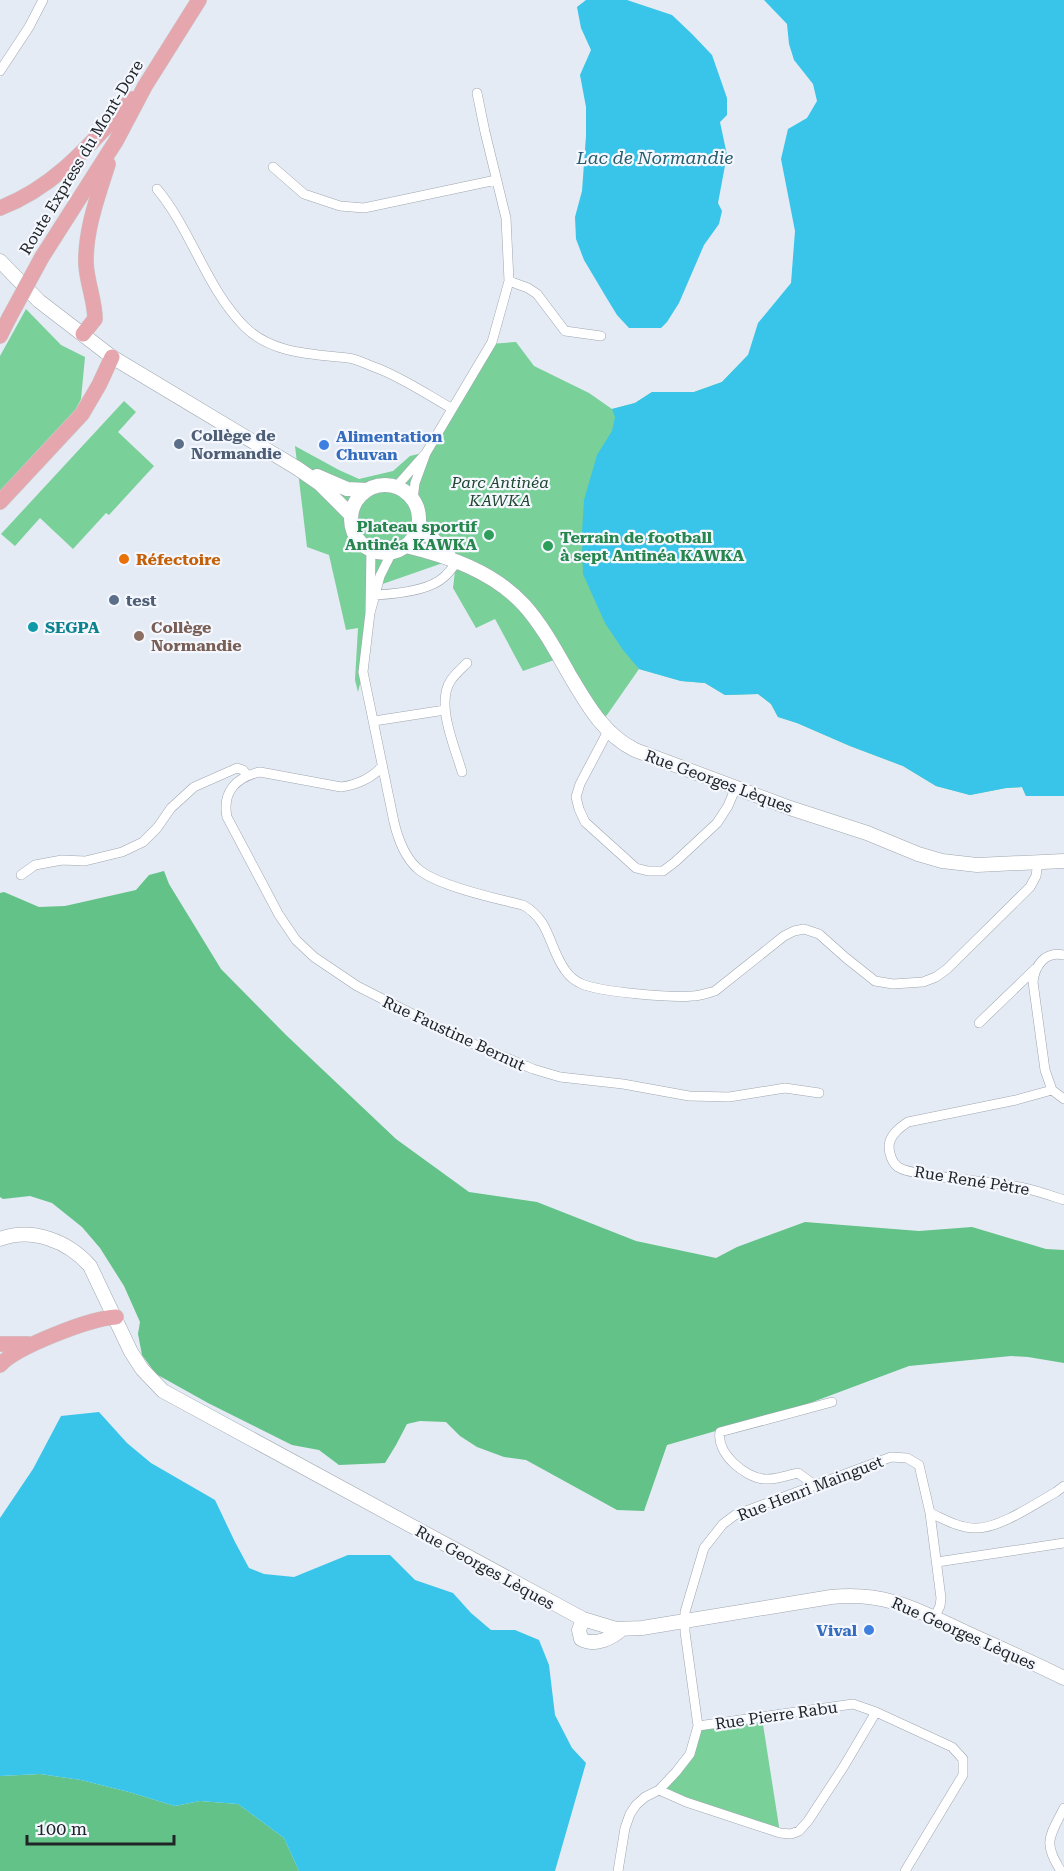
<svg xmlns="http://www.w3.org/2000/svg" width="1064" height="1871" font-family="'Roboto Serif',serif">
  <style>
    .green { fill: #79d099 }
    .forest { fill: #62c287 }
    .water { fill: #39c4e9 }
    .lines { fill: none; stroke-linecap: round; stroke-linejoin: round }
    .street-casing { stroke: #9fa6af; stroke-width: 10 }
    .secondary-casing { stroke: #9fa6af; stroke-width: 15 }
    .primary-casing { stroke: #cacacb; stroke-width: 16 }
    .street { stroke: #fff; stroke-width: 9 }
    .secondary { stroke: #fff; stroke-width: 14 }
    .primary { stroke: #e5a6ae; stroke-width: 15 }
    .primary-bridge-casing { stroke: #cacacb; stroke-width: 16; stroke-linecap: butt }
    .primary-bridge { stroke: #e5a6ae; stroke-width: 15 }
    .service-dot { fill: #5c6f8a; stroke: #f4f8fe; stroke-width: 2 }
    .shop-dot { fill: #3f7fe0; stroke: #f4f8fe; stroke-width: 2 }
    .leisure-dot { fill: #2e9e5b; stroke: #f4f8fe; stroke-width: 2 }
    .food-dot { fill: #e8710a; stroke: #f4f8fe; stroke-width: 2 }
    .culture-dot { fill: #0f9aa8; stroke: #f4f8fe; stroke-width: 2 }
    .education-dot { fill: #8d6e63; stroke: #f4f8fe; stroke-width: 2 }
    .labels { text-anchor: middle; stroke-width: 4.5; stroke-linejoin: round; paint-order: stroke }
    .street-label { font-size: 16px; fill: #212427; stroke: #f4f8fe }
    .service-label { font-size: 16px; font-weight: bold; fill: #4e5e75; stroke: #f4f8fe; text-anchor: start }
    .shop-label { font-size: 16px; font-weight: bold; fill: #366cbe; stroke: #f4f8fe; text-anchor: start }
    .park-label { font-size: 16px; font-style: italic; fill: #1f462e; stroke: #f4f8fe }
    .leisure-label { font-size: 16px; font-weight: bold; fill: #27864d; stroke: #f4f8fe; text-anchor: end }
    .food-label { font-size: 16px; font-weight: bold; fill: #c56008; stroke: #f4f8fe; text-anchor: start }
    .culture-label { font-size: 16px; font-weight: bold; fill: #0d838f; stroke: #f4f8fe; text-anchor: start }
    .education-label { font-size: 16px; font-weight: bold; fill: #785e54; stroke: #f4f8fe; text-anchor: start }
    .water-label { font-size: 18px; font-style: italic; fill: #275d6d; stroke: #f4f8fe }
  </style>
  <rect width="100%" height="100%" fill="#e4ebf5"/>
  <path class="green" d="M26,309L61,345L85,357L81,399L69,423L0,492V356Z
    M516,342L534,366L589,393L612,409L635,403L652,392H694L722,382L748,355L1064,796H1026L1022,787L1006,788L970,795L936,786L903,766L850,746L797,723L778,717L771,704L758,694L725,695L705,683L681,681L639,669L607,715L599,721L557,659L523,671L495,619L476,628L453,588L456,562L440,564L371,588L363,672L358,692L355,680L358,628L346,630L329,555L307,547L295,446L339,470L359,479L393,471L410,456L426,452L490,344Z
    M124,401L136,412L118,432L154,466L109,515L106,513L73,549L40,518L15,546L1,534Z
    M762,1718L780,1833L659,1790L690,1754L698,1726Z"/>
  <path class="forest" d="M164,871L169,884L221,969L286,1035L396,1139L469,1192L537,1202L636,1241L716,1258L737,1247L805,1222L919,1231L972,1227L1046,1249L1064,1250V1363L1028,1357L1011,1356L909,1366L802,1406L667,1445L644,1511L617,1510L526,1460L504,1457L477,1447L460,1436L446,1422L420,1421L407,1424L396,1445L385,1463L339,1465L319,1450L292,1445L208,1403L156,1374L142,1355L138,1334L140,1322L124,1286L100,1248L82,1227L52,1203L30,1196L3,1199L0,1197V893L4,892L39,907L65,906L136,890L149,875Z
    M40,1774L81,1780L129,1792L175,1806L200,1801L238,1804L284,1838L299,1871H0V1776Z"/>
  <path class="water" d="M586,0H627L672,15L692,34L712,55L727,98V115L720,122L727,155L718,203L722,211L719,224L704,245L679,303L667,322L661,328H629L617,315L606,297L584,260L576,239L575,217L582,191L586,136V107L580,75L591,50L581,28L577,7Z
    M764,0H1064V796H1026L1022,787L1006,788L970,795L936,786L903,766L850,746L797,723L778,717L771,704L758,694L725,695L705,683L681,681L639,669L623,650L605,623L583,574L582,533L584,500L597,455L612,431L615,417L612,409L635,403L652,392H694L722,382L748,355L758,323L791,283L795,231L781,159L788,129L807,118L817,101L813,84L794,60L789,44L787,24Z
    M99,1412L127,1443L151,1463L215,1500L235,1542L249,1568L264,1574L294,1577L348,1555H390L415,1580L453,1593L471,1613L491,1630H515L539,1640L549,1665L555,1715L572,1748L586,1763L555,1871H299L284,1838L238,1804L200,1801L175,1806L129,1792L81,1780L40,1774L0,1776V1518L33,1469L61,1416Z"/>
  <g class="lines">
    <g class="street-casing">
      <path id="street" d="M0,71L29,27L43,0
        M477,93L485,132L506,218L509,281
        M273,167L304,194L340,206L364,208L496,180
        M157,189C192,231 206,288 245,327C272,354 313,354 348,358C357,359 366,364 374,367C398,375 428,395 451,408
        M426,453L492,342L509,281L528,288L537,294L565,331L601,336
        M396,487L426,453L415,483L413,499
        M371,550L370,613L380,576L392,552
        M375,595C395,594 429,591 444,577C449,573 453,567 457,562
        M370,613L363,672L394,822C398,839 404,856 417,868C434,885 497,899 523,905C551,921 548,946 565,970C569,976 575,981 582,984C600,992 672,998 692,996C700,996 707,993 715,991L784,936L794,931L804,929L819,934L846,958L875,981L893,984L923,982L936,977L947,969L1030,887L1036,876L1038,862
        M374,721L445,710
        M608,731L580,784L576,797L579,809L585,822L636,868L648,871H663L675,862L717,823L728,806L736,787
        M382,766C373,778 356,785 341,787L260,772C236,777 222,792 227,817L279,915L296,940L314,957L357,986L464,1040L533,1069L560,1077L623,1084L689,1096L729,1097L785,1088L819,1093
        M462,772C455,747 435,704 451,680C455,674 462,668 467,663
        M21,875L35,865L62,860L85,861L122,852L143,842L157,828L171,808L194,787L237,768L243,770L247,775
        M1064,955C1045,951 1035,965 1033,982L1045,1070L1052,1090L1064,1099
        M979,1023L1035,969
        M1052,1090L1016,1100L908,1122C899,1128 890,1135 889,1146C889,1153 892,1163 898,1167C904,1171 917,1173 924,1174C956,1180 988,1181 1020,1187C1035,1190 1049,1195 1064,1200
        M816,1486L798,1473C788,1475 775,1480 765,1479C745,1478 716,1453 720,1432L832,1402
        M930,1513C944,1519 959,1528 974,1528C997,1530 1035,1504 1056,1492L1064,1486
        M937,1562L1064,1543
        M698,1726L853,1704L876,1712L952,1747L963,1759V1775L905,1871
        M659,1790L686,1802L780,1833L791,1834L799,1831L808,1821L844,1766L876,1712
        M618,1871L625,1828L630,1814L636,1805L645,1797L659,1790L676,1772L690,1754L698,1726L685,1632V1612L704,1548L723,1524L735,1515L891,1457L907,1458L919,1465L930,1513L941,1598L940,1606L934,1618
        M1061,1871C1042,1842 1050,1836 1064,1808"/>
    </g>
    <g class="secondary-casing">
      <path id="secondary" d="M0,261L39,301L112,357L297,468L320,484L351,515
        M317,476L347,489L367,490
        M351 519a34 34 0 1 1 68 0a34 34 0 1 1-68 0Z
        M419,524L449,556
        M406,546C448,556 494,572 524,605C542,625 556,651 569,674C587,704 603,734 635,750L790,808L867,833L918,854L942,861L977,865L1064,861
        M0,1239C32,1227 68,1241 90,1266L131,1352L142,1369L163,1391L583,1619L616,1629L642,1628L831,1597C887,1591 919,1611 967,1633C1000,1648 1032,1662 1064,1678
        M583,1619L579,1630L581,1639C595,1647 612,1638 622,1629"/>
    </g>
    <g class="primary-casing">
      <path id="primary" d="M0,208C57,186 92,142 132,99
        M42,257L116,141L145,86L199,0
        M83,334L95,319C95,301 87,283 86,264C85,230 98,196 108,164
        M0,336L9,318
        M0,502L82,414L99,385L112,357
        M0,1344H28
        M0,1365C16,1347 91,1318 116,1317"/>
    </g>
    <use href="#street" class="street"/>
    <use href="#secondary" class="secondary"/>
    <use href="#primary" class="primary"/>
    <g class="primary-bridge-casing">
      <path id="primary-bridge" d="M9,318L42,257"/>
    </g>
    <use href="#primary-bridge" class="primary-bridge"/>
  </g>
  <g class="service-dot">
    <circle cx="179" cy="444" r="6"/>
    <circle cx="114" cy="600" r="6"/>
  </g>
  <g class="shop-dot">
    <circle cx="324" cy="445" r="6"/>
    <circle cx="869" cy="1630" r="6"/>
  </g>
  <g class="leisure-dot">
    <circle cx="489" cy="535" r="6"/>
    <circle cx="548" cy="546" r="6"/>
  </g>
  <circle class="food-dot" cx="124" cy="559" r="6"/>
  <circle class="culture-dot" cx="33" cy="627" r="6"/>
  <circle class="education-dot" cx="139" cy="636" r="6"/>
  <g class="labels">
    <g class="street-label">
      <text transform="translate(81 157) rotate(-59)" y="6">Route Express du Mont-Dore</text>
      <text transform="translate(719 781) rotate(20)" y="6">Rue Georges Lèques</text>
      <text transform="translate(454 1033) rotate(25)" y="6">Rue Faustine Bernut</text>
      <text transform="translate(972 1180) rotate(9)" y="6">Rue René Pètre</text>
      <text transform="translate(810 1488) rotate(-21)" y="6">Rue Henri Mainguet</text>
      <text transform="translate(485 1567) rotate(29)" y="6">Rue Georges Lèques</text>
      <text transform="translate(964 1633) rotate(24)" y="6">Rue Georges Lèques</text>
      <text transform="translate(776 1715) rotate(-8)" y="6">Rue Pierre Rabu</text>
    </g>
    <g class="service-label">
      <text x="191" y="441">Collège de<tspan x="191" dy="18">Normandie</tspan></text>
      <text x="126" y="606">test</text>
    </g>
    <g class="shop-label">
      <text x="336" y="442">Alimentation<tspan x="336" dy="18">Chuvan</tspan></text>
      <text x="857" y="1636" text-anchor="end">Vival</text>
    </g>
    <g class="park-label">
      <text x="500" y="488">Parc Antinéa<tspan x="500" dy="18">KAWKA</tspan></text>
    </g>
    <g class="leisure-label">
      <text x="477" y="532">Plateau sportif<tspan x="477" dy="18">Antinéa KAWKA</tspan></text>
      <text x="560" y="543" text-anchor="start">Terrain de football<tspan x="560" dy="18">à sept Antinéa KAWKA</tspan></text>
    </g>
    <g class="food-label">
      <text x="136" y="565">Réfectoire</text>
    </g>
    <g class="culture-label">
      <text x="45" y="633">SEGPA</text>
    </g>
    <g class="education-label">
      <text x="151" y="633">Collège<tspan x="151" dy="18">Normandie</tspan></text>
    </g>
    <g class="water-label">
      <text x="655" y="164">Lac de Normandie</text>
    </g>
  </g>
  <path d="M27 1835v9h147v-9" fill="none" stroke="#212427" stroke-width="3"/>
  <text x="36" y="1835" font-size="18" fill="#212427" stroke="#f4f8fe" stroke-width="4.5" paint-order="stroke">100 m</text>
</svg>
